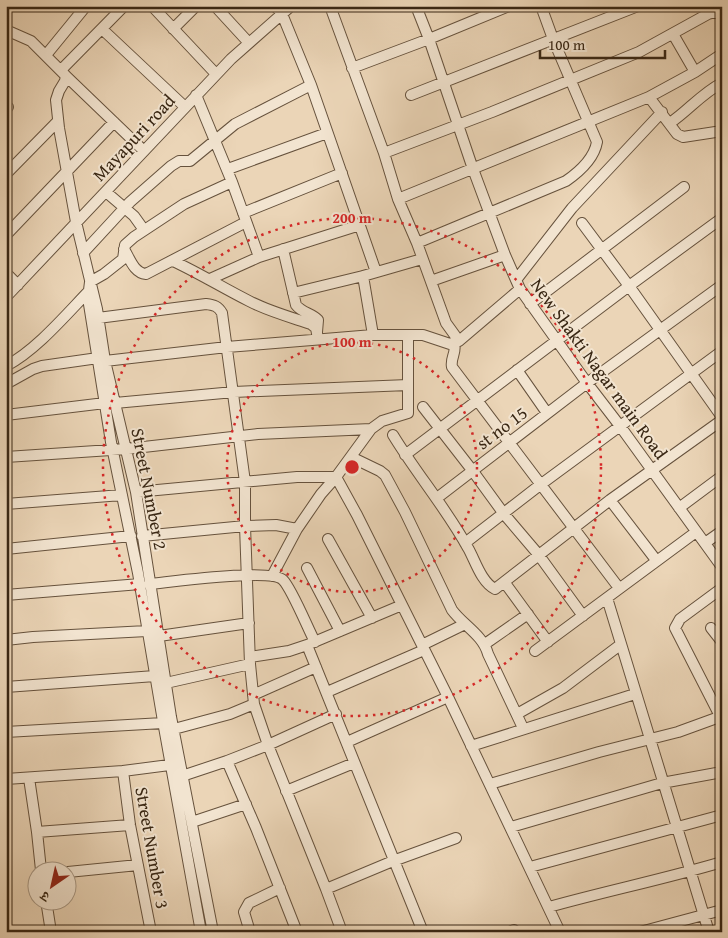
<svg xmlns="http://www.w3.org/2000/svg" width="728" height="938" font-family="'Gentium Book Plus','Noto Serif Devanagari',serif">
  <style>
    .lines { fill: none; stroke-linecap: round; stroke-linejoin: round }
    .minor-casing { stroke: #66523d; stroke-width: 12 }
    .minor { stroke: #f2e4d0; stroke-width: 10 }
    .ring { fill: none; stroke: #d62828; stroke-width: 2.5; stroke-dasharray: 2.5 5 }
    .labels { text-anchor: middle; stroke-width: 4; stroke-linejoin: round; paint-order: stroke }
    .street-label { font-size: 18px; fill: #392714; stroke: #f2e4d0 }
    .centre { fill: #d62828; stroke: #f2e4d0; stroke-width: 2.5 }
    .ring-label { font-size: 15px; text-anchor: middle; font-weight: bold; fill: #d62828; stroke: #f2e4d0; stroke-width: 4; stroke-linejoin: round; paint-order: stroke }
  </style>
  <rect width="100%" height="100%" fill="#ebd5b7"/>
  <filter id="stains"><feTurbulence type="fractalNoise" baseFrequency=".004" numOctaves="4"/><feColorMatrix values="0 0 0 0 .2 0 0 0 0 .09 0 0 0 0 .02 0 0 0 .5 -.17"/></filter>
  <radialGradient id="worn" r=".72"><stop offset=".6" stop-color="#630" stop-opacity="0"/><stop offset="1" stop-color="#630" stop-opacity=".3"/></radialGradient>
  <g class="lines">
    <g class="minor-casing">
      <path id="minor" d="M152,6L216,74
        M215,6L249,43
        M275,6L282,14L311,85L376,272
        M330,6L384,153L398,199L417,243L446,323L459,341L520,289
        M416,6L429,39L473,169L505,255L520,289L587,383L620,426L722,567
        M102,29L185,107
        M173,29L196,6
        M6,30L31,41L66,76L65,81L59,91L56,100L59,128L76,222L97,309L105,361L136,492L171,717L213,932
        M673,34L695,72
        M46,55L86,6
        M352,68L429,39L509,6
        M61,70L124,6
        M66,76L144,151
        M196,95L232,182L259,257
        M411,95L638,6
        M649,97L677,134L683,137L722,131
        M6,109L8,107
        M670,123C688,111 702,93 722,83
        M384,153L492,112L639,52L708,14L715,12L722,14
        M228,169L327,133
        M6,174L58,121
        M106,192L134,216L144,230
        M398,199L649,97L695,72L722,54
        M243,213L342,173
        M582,223L629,286L722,417
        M6,235L114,122
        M417,243L566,181C579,172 594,159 597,142L553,39L541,6
        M124,249C130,259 134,273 146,274L246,222
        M283,249L296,305C302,313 312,313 318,320L317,332
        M83,253L130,202L171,166L179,161H190L235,124L311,85
        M173,261C199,273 223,288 249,301C268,311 290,317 311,324L316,328L318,339
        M6,273L18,285
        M363,276L373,335
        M210,279L259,257L360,225
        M516,280L572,208L662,112
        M431,281L505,255
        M293,293L363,276L422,259
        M6,297L231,59L291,6
        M530,304L684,187
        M98,318L206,304C214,305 218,306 222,313L245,482V526L250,664L254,704L268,745L326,889L342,932
        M454,344C457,352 450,358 452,367L619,588
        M105,361L227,347L373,335H423L450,344L459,341
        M6,366C36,350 64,317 88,292
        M517,370L547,413
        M6,384L33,369L42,366L98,358
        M115,403L234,392L408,385
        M423,407L472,470L504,514L538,554L583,616
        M6,415L105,403
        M393,435C416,473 446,508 468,548C475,560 481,582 495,589L610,500L722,420
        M405,455L629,286L722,218
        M6,457L126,449L258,434L371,429
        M351,457L380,471L385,475L405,512L452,610C463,625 483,635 488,654L523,728
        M336,477L357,515L448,697L560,932
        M136,492L297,477H336
        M437,498L587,383L722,285
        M610,500L656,560
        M6,504L122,495
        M679,508L722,476
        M142,536L245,526L276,525L297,529
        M328,539L372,618
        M465,543L540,485L722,351
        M705,543L722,531
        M6,549L131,536
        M307,568L340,631
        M272,576L297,529L321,494L336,477L371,429L382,421L408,413V335
        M505,583L548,642
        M149,584C171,582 271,568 283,580C292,589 308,629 315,642
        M722,588L680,619L675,628L722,720
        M6,595L140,584
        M607,598L709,932
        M711,628L722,642
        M159,636L249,623
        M6,640L33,637L147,631
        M485,644L528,614
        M307,645L423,932
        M422,645L465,624
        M535,651L696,532
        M250,657L289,651L307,645L402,605
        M166,683L250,664
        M6,687L155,676
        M327,692L424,650
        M253,695L316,667
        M517,714L563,688L620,645
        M174,729L230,714L254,704
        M6,732L163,723
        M347,742L448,697
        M471,746L635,694
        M227,761L268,745L336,714
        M123,771L130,825L151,932
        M182,776L227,761L256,828L297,932
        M29,778L37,832L41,870
        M6,779L123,771L177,764
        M490,784L599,752L678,732L722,716
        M286,791L354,763
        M192,822L246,804
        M511,827L662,783L722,772
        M37,832L130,825
        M530,867L722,815
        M68,872L138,865
        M326,889L393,861L456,838
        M46,900L51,932
        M549,907C606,891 665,879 722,862
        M201,932L164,727L138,573L111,442L88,298L90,282L104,274L123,259L125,245L134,237L184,204L232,182
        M250,932L244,912L249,903L280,888
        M509,932L514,930
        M640,932L722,910"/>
    </g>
    <use href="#minor" class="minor"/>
  </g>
  <g class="ring">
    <circle cx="352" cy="467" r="125"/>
    <circle cx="352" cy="467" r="249"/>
  </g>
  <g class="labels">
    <g class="street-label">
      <text transform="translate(134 138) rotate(-47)" y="6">Mayapuri road</text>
      <text transform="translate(599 369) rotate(54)" y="6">New Shakti Nagar main Road</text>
      <text transform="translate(502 428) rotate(-37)" y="6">st no 15</text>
      <text transform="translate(149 489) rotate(79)" y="6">Street Number 2</text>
      <text transform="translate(152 848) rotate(80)" y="6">Street Number 3</text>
    </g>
  </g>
  <circle cx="352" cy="467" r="8" class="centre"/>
  <g class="ring-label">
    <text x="352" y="223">200 m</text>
    <text x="352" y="347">100 m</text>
  </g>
  <rect width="728" height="938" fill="none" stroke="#ebd5b7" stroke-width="25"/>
  <rect x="8" y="8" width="713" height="923" fill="none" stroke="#392714" stroke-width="2.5"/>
  <rect x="12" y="12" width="703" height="913" fill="none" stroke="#392714"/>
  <g transform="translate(52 886) rotate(214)"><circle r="24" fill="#f2e4d0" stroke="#a89885"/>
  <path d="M0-4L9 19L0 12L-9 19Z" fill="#8f2418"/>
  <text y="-8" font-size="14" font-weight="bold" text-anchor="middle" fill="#392714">उ</text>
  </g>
  <path d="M540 50v8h125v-8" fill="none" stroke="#392714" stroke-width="2.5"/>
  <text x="548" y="50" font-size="15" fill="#392714" stroke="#f2e4d0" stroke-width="4" paint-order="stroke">100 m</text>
  <rect width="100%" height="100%" filter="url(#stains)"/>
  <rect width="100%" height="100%" fill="url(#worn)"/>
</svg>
